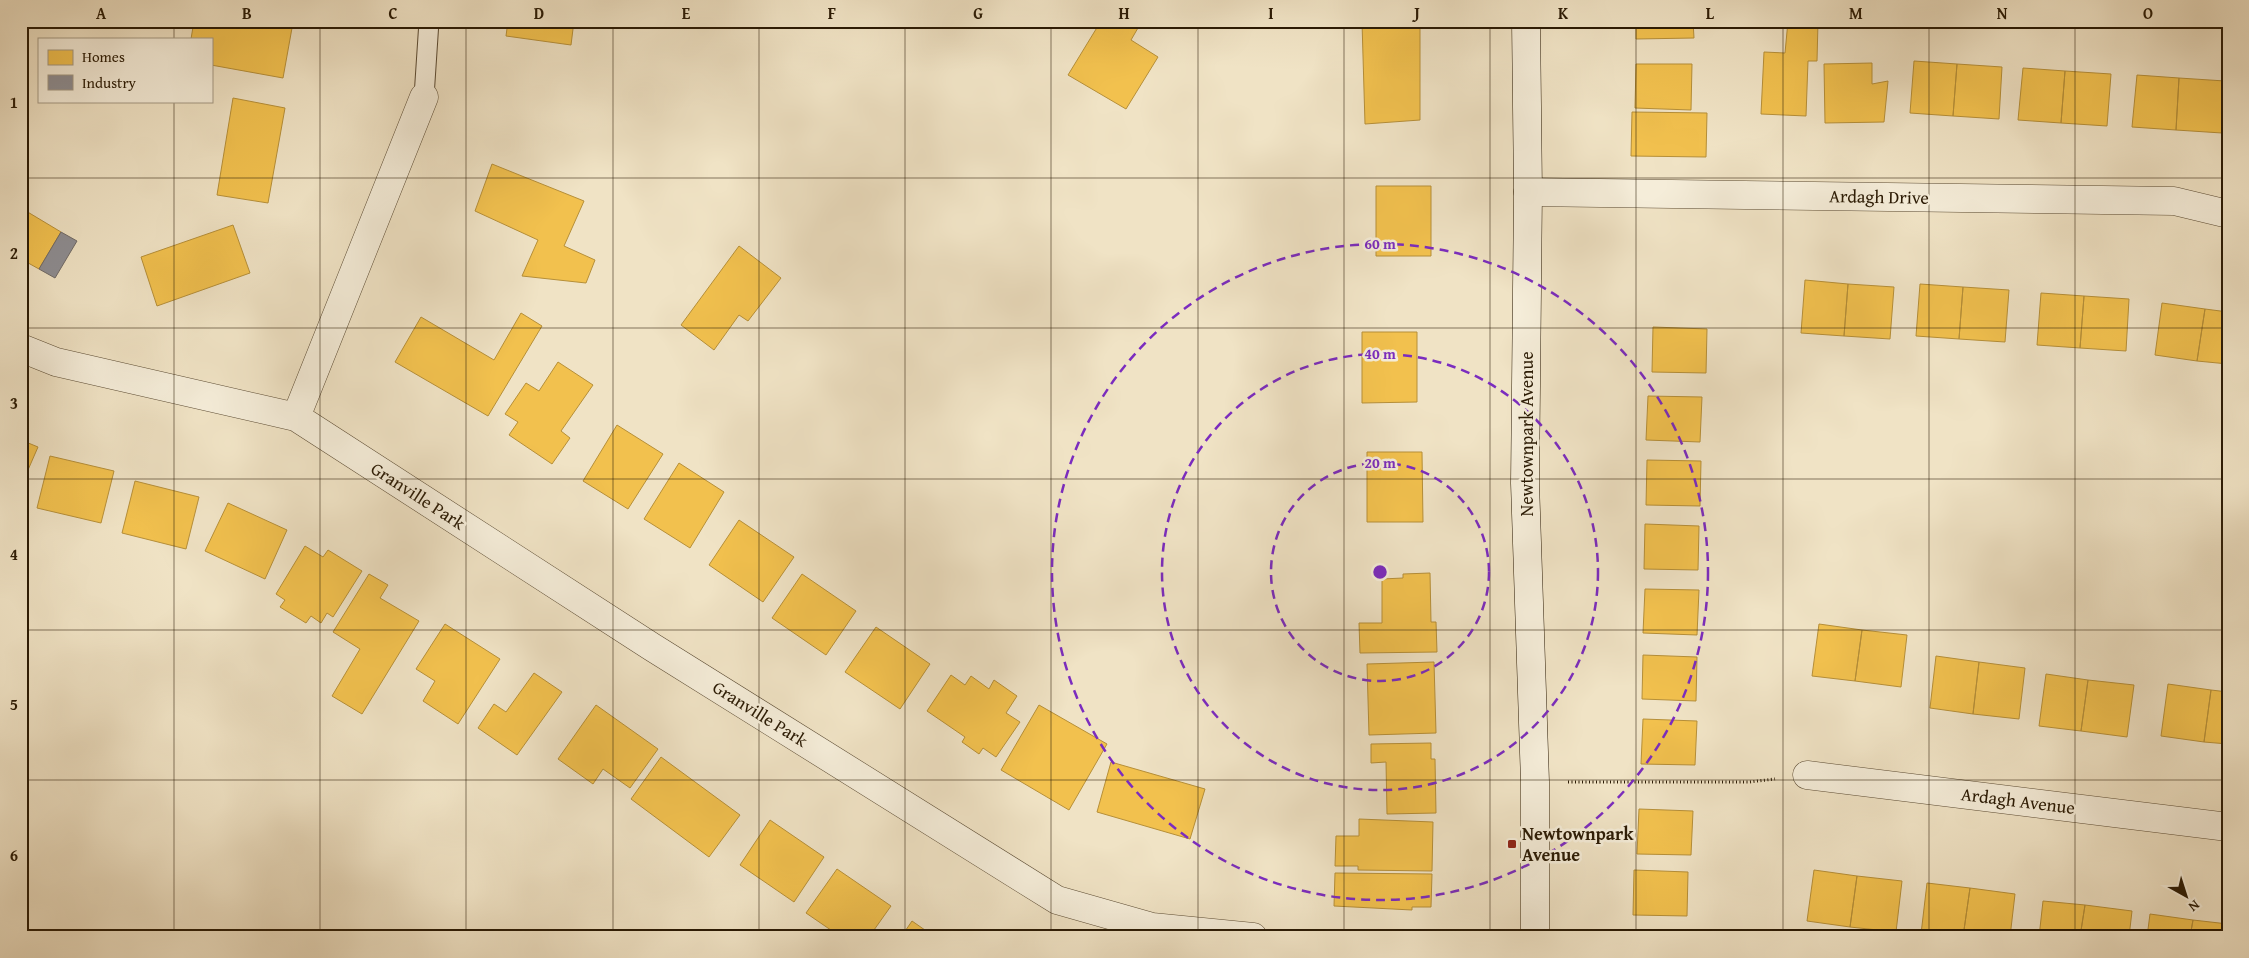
<svg xmlns="http://www.w3.org/2000/svg" width="2249" height="958" font-family="'Gentium Book Plus',serif">
  <style>
    .homes { fill: #f2c14e; stroke: #b68f38 }
    .industry { fill: #8d8d92; stroke: #6f6a67 }
    .lines { fill: none; stroke-linecap: round; stroke-linejoin: round }
    .service-casing { stroke: #5c4c34; stroke-width: 21 }
    .minor-casing { stroke: #5c4c34; stroke-width: 29 }
    .secondary-casing { stroke: #2a1a04; stroke-width: 29 }
    .path { stroke: #2a1a04; stroke-width: 3; stroke-dasharray: 1 2.5; stroke-linecap: butt }
    .service { stroke: #f5edd9; stroke-width: 19 }
    .minor { stroke: #f5edd9; stroke-width: 28 }
    .secondary { stroke: #f5edd9; stroke-width: 28 }
    .grid { fill: none; stroke: #2a1a04; stroke-width: 1; stroke-opacity: 0.55 }
    .ring { fill: none; stroke: #7b2cbf; stroke-width: 2.5; stroke-dasharray: 9 6 }
    .poi-dot { fill: #8f2418; stroke: #f5edd9; stroke-width: 2 }
    .labels { text-anchor: middle; stroke-width: 5; stroke-linejoin: round; paint-order: stroke }
    .street-label { font-size: 18px; fill: #2a1a04; stroke: #f5edd9 }
    .poi-label { font-size: 18px; font-weight: bold; fill: #2a1a04; stroke: #f5edd9; text-anchor: start }
    .centre { fill: #7b2cbf; stroke: #f5edd9; stroke-width: 2.5 }
    .ring-label { font-size: 15px; text-anchor: middle; font-weight: bold; fill: #7b2cbf; stroke: #f5edd9; stroke-width: 5; stroke-linejoin: round; paint-order: stroke }
    .neatline { fill: none; stroke: #2a1a04; stroke-width: 2 }
    .grid-label { font-size: 16px; text-anchor: middle; font-weight: bold; fill: #2a1a04 }
  </style>
  <rect width="100%" height="100%" fill="#f0e3c5"/>
  <filter id="stains"><feTurbulence type="fractalNoise" baseFrequency=".004" numOctaves="4"/><feColorMatrix values="0 0 0 0 .2 0 0 0 0 .09 0 0 0 0 .02 0 0 0 .5 -.17"/></filter>
  <radialGradient id="worn" r=".72"><stop offset=".6" stop-color="#630" stop-opacity="0"/><stop offset="1" stop-color="#630" stop-opacity=".3"/></radialGradient>
  <path class="homes" d="M194,21H258L292,28L283,78L211,65V39H191Z
    M258,21H293L292,28Z
    M508,21H574L571,45L506,36Z
    M1101,21H1142L1131,40L1158,57L1126,109L1068,75Z
    M1350,21H1439L1420,22V120L1365,124L1362,22Z
    M1636,21H1693L1694,38L1636,39Z
    M1788,21L1818,22L1817,61H1808L1806,116L1761,114L1764,52L1785,53Z
    M1914,61L1957,64L1953,116L1910,113Z
    M1872,63V84L1888,81L1884,122L1825,123L1824,64Z
    M1636,64H1692L1691,110L1635,108Z
    M1957,64L2002,67L1999,119L1953,116Z
    M2023,68L2065,71L2061,123L2018,120Z
    M2065,71L2111,74L2107,126L2061,123Z
    M2137,75L2179,78L2176,130L2132,127Z
    M2179,78L2225,81L2222,133L2176,130Z
    M233,98L285,108L268,203L217,195Z
    M1632,112L1707,113L1706,157L1631,156Z
    M492,164L584,201L564,246L595,260L586,283L522,276L538,240L475,211Z
    M1376,186H1431V256H1376Z
    M21,208L61,232L39,269L21,259Z
    M233,225L250,273L157,306L141,257Z
    M739,246L781,278L748,321L739,315L714,350L681,325Z
    M1805,280L1848,284L1844,336L1801,333Z
    M1848,284L1894,287L1890,339L1844,336Z
    M1920,284L1963,287L1959,339L1916,336Z
    M1963,287L2009,290L2005,342L1959,339Z
    M2041,293L2084,296L2080,348L2037,345Z
    M2084,296L2129,299L2126,351L2080,348Z
    M2162,303L2205,309L2197,361L2155,355Z
    M2205,309L2228,312V364L2197,361Z
    M521,313L542,326L488,416L395,362L421,317L494,360Z
    M1653,327L1707,329L1706,373L1652,372Z
    M1362,332H1417V402L1362,403Z
    M558,362L593,385L561,431L570,438L552,464L509,435L518,422L505,414L526,383L539,391Z
    M1648,396L1702,397L1700,442L1646,440Z
    M617,425L663,454L628,509L583,481Z
    M21,440L38,447L21,486Z
    M1367,452H1422L1423,522H1367Z
    M50,456L114,471L101,523L37,508Z
    M1647,460L1701,461L1700,506L1646,505Z
    M679,463L724,492L690,548L644,519Z
    M135,481L199,497L186,549L122,533Z
    M228,503L287,530L265,579L205,551Z
    M739,520L794,557L763,602L709,565Z
    M1645,524L1699,526L1698,570L1644,569Z
    M305,546L323,557L328,550L362,571L333,617L327,613L321,623L311,616L306,623L280,607L285,600L276,594Z
    M1430,573L1431,622H1436L1437,652L1360,653L1359,623H1382V579L1403,578V574Z
    M369,574L388,585L380,598L419,621L362,714L332,696L360,649L333,632Z
    M802,574L856,611L826,655L772,618Z
    M1645,589L1699,590L1697,635L1643,633Z
    M445,624L500,659L458,724L423,701L435,681L416,669Z
    M1819,624L1862,630L1855,681L1812,676Z
    M876,627L930,664L900,709L845,672Z
    M1862,630L1907,635L1901,687L1855,681Z
    M1643,655L1697,657L1696,701L1642,699Z
    M1936,656L1979,662L1973,714L1930,708Z
    M1434,662L1436,733L1369,735L1367,664Z
    M1979,662L2025,668L2019,719L1973,714Z
    M534,673L562,692L517,755L478,728L494,704L506,712Z
    M2046,674L2088,680L2081,731L2039,726Z
    M951,675L965,685L971,676L989,689L994,680L1017,696L1006,713L1020,722L996,757L983,748L979,754L962,742L965,737L927,711Z
    M2088,680L2134,685L2127,737L2081,731Z
    M2168,684L2211,690L2204,742L2161,736Z
    M2211,690L2228,692V744L2204,742Z
    M596,705L658,749L630,788L603,769L593,784L558,759Z
    M1039,705L1107,744L1069,810L1001,770Z
    M1643,719L1697,721L1695,765L1641,764Z
    M1431,743V759H1435L1436,813L1387,814L1386,762L1371,763V744Z
    M661,757L740,815L709,857L631,799Z
    M1111,762L1205,789L1190,839L1097,812Z
    M1639,809L1693,811L1691,855L1637,854Z
    M1359,819L1433,822L1432,871L1358,870V866H1335L1336,836H1359Z
    M770,820L824,857L794,902L740,865Z
    M837,869L891,906L869,937H841L806,913Z
    M1634,870L1688,872L1687,916L1633,915Z
    M1814,870L1857,876L1850,927L1807,921Z
    M1335,873L1432,874L1431,907H1412V910L1334,906Z
    M1857,876L1902,881L1896,932L1850,927Z
    M1927,883L1970,888L1963,937L1921,934Z
    M1970,888L2015,894L2010,937H1963Z
    M2043,901L2085,905L2080,937H2039Z
    M2085,905L2132,911L2129,937H2080Z
    M2150,914L2193,920L2190,937H2147Z
    M2193,920L2228,924V937H2190Z
    M912,921L935,937H901Z
    M1634,935L1688,936L1634,937Z"/>
  <path class="industry" d="M61,232L77,241L55,278L39,269Z"/>
  <g class="lines">
    <g class="service-casing">
      <path id="service" d="M424,97L429,21"/>
    </g>
    <g class="minor-casing">
      <path id="minor" d="M1528,192L2174,201L2228,214
        M21,348L56,362L296,417L652,647L1057,900L1152,927L1253,937
        M296,417L424,97
        M1807,775L2228,827"/>
    </g>
    <g class="secondary-casing">
      <path id="secondary" d="M1526,21L1528,192L1525,483L1535,782V937"/>
    </g>
    <path class="path" d="M1568,782H1749L1775,779"/>
    <use href="#service" class="service"/>
    <use href="#minor" class="minor"/>
    <use href="#secondary" class="secondary"/>
  </g>
  <path class="grid" d="M174,21V39M320,21V937M466,21V937M613,21V937M759,21V937M905,21V937M1051,21V937M1198,21V937M1344,21V937M1490,21V937M1636,21V937M1783,21V937M1929,21V937M2075,21V937M174,101V937M21,178H2228M21,328H2228M21,479H2228M21,630H2228M21,780H2228"/>
  <g class="ring">
    <circle cx="1380" cy="572" r="109"/>
    <circle cx="1380" cy="572" r="218"/>
    <circle cx="1380" cy="572" r="328"/>
  </g>
  <rect class="poi-dot" x="1507" y="839" width="10" height="10" rx="2.5"/>
  <g class="labels">
    <g class="street-label">
      <text transform="translate(1879 197) rotate(1)" y="6">Ardagh Drive</text>
      <text transform="translate(1527 434) rotate(-90)" y="6">Newtownpark Avenue</text>
      <text transform="translate(418 496) rotate(33)" y="6">Granville Park</text>
      <text transform="translate(760 714) rotate(32)" y="6">Granville Park</text>
      <text transform="translate(2018 801) rotate(7)" y="6">Ardagh Avenue</text>
    </g>
    <g class="poi-label">
      <text x="1522" y="840">Newtownpark<tspan x="1522" dy="21">Avenue</tspan></text>
    </g>
  </g>
  <circle cx="1380" cy="572" r="8" class="centre"/>
  <g class="ring-label">
    <text x="1380" y="249">60 m</text>
    <text x="1380" y="359">40 m</text>
    <text x="1380" y="468">20 m</text>
  </g>
  <rect width="2249" height="958" fill="none" stroke="#f0e3c5" stroke-width="55"/>
  <rect x="38" y="38" width="175" height="65" fill="#f5edd9" stroke="#a49984"/>
  <rect x="48" y="50" width="25" height="15" fill="#f2c14e" stroke="#a49984"/>
  <text x="82" y="62" font-size="15" fill="#2a1a04">Homes</text>
  <rect x="48" y="75" width="25" height="15" fill="#8d8d92" stroke="#a49984"/>
  <text x="82" y="88" font-size="15" fill="#2a1a04">Industry</text>
  <g transform="translate(2186 896) rotate(141)" stroke="#f5edd9" stroke-width="4" paint-order="stroke">
  <path d="M0-4L9 19L0 12L-9 19Z" fill="#2a1a04"/>
  <text y="-8" font-size="14" font-weight="bold" text-anchor="middle" fill="#2a1a04">N</text>
  </g>
  <rect x="28" y="28" width="2194" height="902" class="neatline"/>
  <g class="grid-label">
    <text x="101" y="19">A</text>
    <text x="247" y="19">B</text>
    <text x="393" y="19">C</text>
    <text x="539" y="19">D</text>
    <text x="686" y="19">E</text>
    <text x="832" y="19">F</text>
    <text x="978" y="19">G</text>
    <text x="1124" y="19">H</text>
    <text x="1271" y="19">I</text>
    <text x="1417" y="19">J</text>
    <text x="1563" y="19">K</text>
    <text x="1710" y="19">L</text>
    <text x="1856" y="19">M</text>
    <text x="2002" y="19">N</text>
    <text x="2148" y="19">O</text>
    <text x="14" y="108">1</text>
    <text x="14" y="259">2</text>
    <text x="14" y="409">3</text>
    <text x="14" y="560">4</text>
    <text x="14" y="710">5</text>
    <text x="14" y="861">6</text>
  </g>
  <rect width="100%" height="100%" filter="url(#stains)"/>
  <rect width="100%" height="100%" fill="url(#worn)"/>
</svg>
